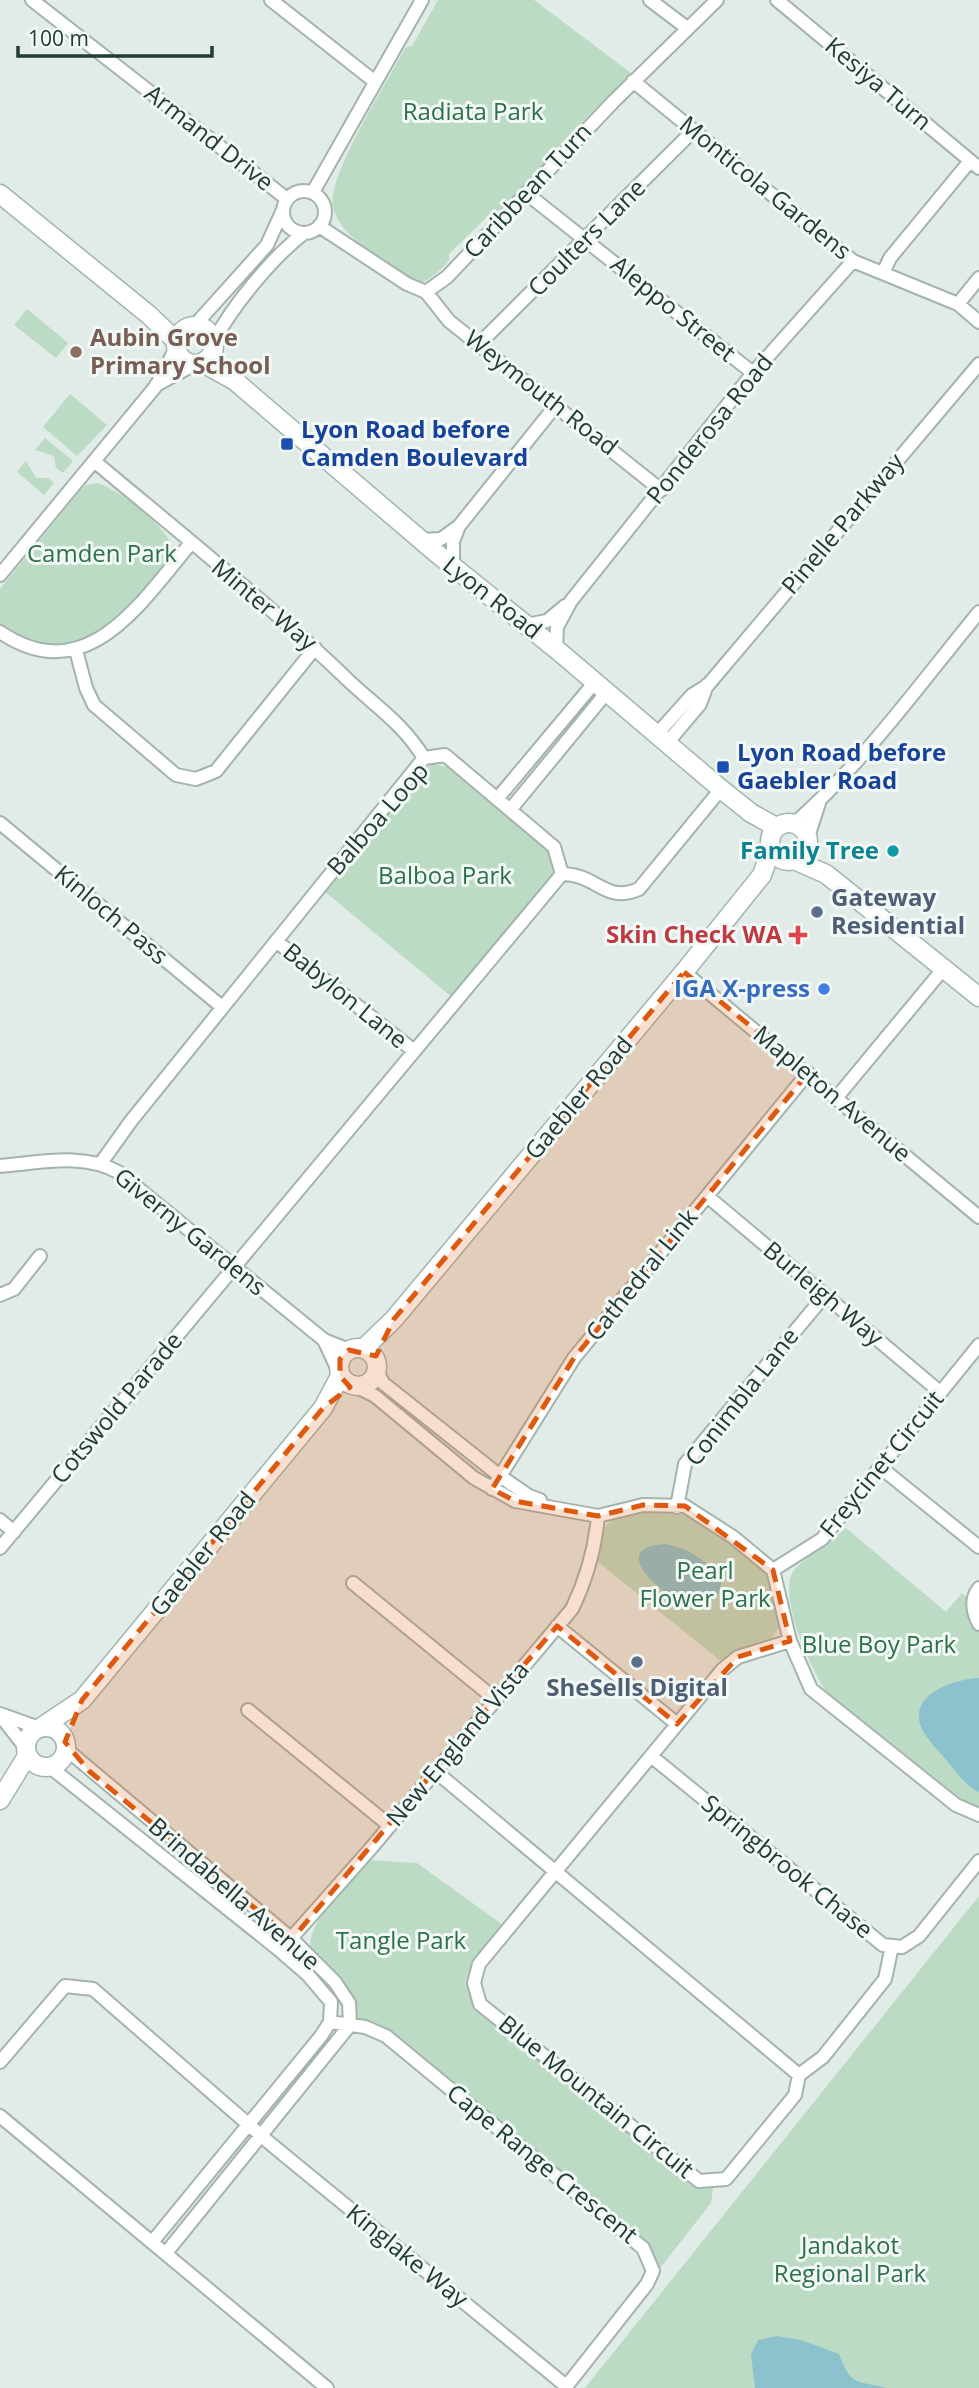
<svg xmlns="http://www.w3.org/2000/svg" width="979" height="2388" font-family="'Open Sans',sans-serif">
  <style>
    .green { fill: #bbdbc4 }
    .water { fill: #8bc2ce }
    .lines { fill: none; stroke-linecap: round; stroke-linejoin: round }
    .street-casing { stroke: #a4b3ae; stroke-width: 16 }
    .secondary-casing { stroke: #a0b6af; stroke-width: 21 }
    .street { stroke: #fff; stroke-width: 12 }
    .secondary { stroke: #fff; stroke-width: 18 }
    .marked { fill: #de580e; fill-opacity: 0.2; stroke: #de580e; stroke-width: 5; stroke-dasharray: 14 9; stroke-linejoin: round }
    .education-dot { fill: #8d6e63; stroke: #f2f8f5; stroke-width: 2.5 }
    .transit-dot { fill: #1a4fb4; stroke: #f2f8f5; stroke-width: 2.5 }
    .culture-dot { fill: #0f9aa8; stroke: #f2f8f5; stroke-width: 2.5 }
    .service-dot { fill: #5c6f8a; stroke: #f2f8f5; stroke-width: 2.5 }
    .health-dot { fill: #e0444e; stroke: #f2f8f5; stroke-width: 2.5 }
    .shop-dot { fill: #3f7fe0; stroke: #f2f8f5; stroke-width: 2.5 }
    .labels { text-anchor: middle; stroke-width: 6; stroke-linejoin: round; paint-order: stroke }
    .street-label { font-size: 24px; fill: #223b35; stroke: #f2f8f5 }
    .park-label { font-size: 24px; fill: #2e7049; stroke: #f2f8f5 }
    .education-label { font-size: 24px; font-weight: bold; fill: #785e54; stroke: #f2f8f5; text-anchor: start }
    .transit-label { font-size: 24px; font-weight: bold; fill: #164399; stroke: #f2f8f5; text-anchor: start }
    .culture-label { font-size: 24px; font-weight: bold; fill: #0d838f; stroke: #f2f8f5; text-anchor: end }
    .service-label { font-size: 24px; font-weight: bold; fill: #4e5e75; stroke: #f2f8f5; text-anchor: start }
    .health-label { font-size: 24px; font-weight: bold; fill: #be3a42; stroke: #f2f8f5; text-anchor: end }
    .shop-label { font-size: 24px; font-weight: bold; fill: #366cbe; stroke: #f2f8f5; text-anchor: end }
  </style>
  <rect width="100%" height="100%" fill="#e1ebe7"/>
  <path class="green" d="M438,0H534L635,76L604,108H596L555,150L556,157L497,214H490L449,254V261C439,271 432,279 418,284L388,270V263C368,247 342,237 333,208C325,179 390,77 406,47L412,46Z
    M27,309L68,343L56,358L14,325Z
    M70,394L107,425L77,456L43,427Z
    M45,438L73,461L63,473L56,468L54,456L35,450Z
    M26,461L36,478H48L54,483L44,495L17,472Z
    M98,483C118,489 169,528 173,549C165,570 146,590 130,606C86,650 61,657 4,628L0,625V589L79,492L86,485Z
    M434,764L450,768L549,851L555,872L550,883L453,998L324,891L421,769Z
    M677,1513C708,1522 754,1548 768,1578C775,1592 777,1610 780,1625L771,1640L722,1662L598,1562C599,1553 599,1542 602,1534C611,1507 655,1514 677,1513Z
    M846,1528L946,1612L962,1593L967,1597C966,1611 968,1623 979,1632V1809L968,1804L826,1691C811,1670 775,1592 795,1569C808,1555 832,1541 846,1528Z
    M368,1860L417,1863L503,1925L469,1970L465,1982L476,2006L697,2187L713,2188L711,2203L657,2272L646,2246L387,2032L354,2022L311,1950C305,1922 350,1882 368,1860Z
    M979,1896V2388H585Z"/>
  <path class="water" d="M666,1544C690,1549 707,1561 722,1580L719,1593C711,1599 701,1608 689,1605C664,1598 604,1546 666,1544Z
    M979,1678V1792C966,1787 957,1772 948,1762C939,1751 926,1739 921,1727C908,1693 956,1679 979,1678Z
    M777,2336L801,2340L839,2354C851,2387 857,2380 886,2388H755L751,2354L758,2340Z"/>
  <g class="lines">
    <g class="street-casing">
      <path id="street" d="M32,0L287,199
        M271,0L374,81
        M650,0L687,28
        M777,0L979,168
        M633,81L853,261L958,304L979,322
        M283 212a21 21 0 1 1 42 0a21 21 0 1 1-42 0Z
        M313,192L422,0
        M526,193L753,373
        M319,226L407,284L426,292L447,277L614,101L717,0
        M883,273L890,258L970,161
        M426,292L449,321L661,490
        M958,304L979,278
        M195,325L267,245L282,212
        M214,341C233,305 272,258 304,233
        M479,344L694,130
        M156,385L195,364
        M94,461C180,533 269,604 350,682C379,709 403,724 424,758
        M421,540L441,539L459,526L557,404
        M453,567V541L459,526
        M0,575L156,386L176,348
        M526,625L547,621L565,606
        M0,632C87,691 141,602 191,543
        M556,649L557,627L571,601L753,373L853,261
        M76,650L86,688L94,705L176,775L196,779L216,771L315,648
        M657,734L692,695L708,685L979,364
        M667,743L700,704L707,685
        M497,799L595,682
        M510,810L607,692
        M0,823L222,1007
        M795,823C864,762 920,684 979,612
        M808,837L819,803
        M562,874C597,874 605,904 639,889L721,789
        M276,941L414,1051
        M684,972L979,1217
        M837,1097L944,968
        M0,1166C39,1163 83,1152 118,1172L324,1340L349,1350
        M707,1196L940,1392
        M0,1295L14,1289L40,1256
        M324,1340L338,1370
        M377,1371L383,1383L500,1476L529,1496L540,1500
        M357,1387L375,1396L474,1478L515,1501L598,1516L643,1505L685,1506L733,1537L773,1570L790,1641L811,1689L956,1805L979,1815
        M880,1467L979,1547
        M492,1489L574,1358L808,1073
        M677,1507L685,1464L825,1295
        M0,1520L14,1532
        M0,1548L562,874L554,847L445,755L424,758L131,1121L101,1163
        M773,1570L822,1539L979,1345
        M353,1583L495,1699
        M979,1588C970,1599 973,1613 979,1624
        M557,1626L677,1724
        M248,1710L390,1826
        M0,1714L39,1728
        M0,1715L25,1747
        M66,1749L292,1939L335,1982L349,2003L350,2025L166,2253
        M651,1756L883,1945L902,1947L919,1936L979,1861
        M50,1767L278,1949L308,1975L331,2002L330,2022L321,2036L153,2241
        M435,1771L799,2075L795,2095L726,2179L699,2181L480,2004L474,1983L479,1964L722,1670L738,1657L790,1641
        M287,1943L372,1847L572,1609C587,1578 595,1550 598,1516
        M330,2022L365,2027L386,2036L643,2248L653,2271L647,2284L565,2388
        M0,2062L65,1986L93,1989L272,2145L566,2386
        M799,2075L823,2057L885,1979L892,1946
        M0,2116L327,2388"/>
    </g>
    <g class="secondary-casing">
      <path id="secondary" d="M0,194L149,315L176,341
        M176 345a19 19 0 1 1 38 0a19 19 0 1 1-38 0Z
        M203,363L235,381L435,552L556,649L721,789L751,813L776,827
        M770 842a19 19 0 1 1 38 0a19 19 0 1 1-38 0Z
        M794,860L826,874L979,997
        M339 1367a19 19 0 1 1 38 0a19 19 0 1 1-38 0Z
        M363,1349L394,1319L684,972L762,875L771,849
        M43,1726L82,1700L323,1408L340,1376
        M26 1747a20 20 0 1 1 40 0a20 20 0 1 1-40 0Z
        M0,1800L27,1756"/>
    </g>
    <use href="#street" class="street"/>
    <use href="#secondary" class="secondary"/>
  </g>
  <path class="marked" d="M684,972L808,1073L574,1358L492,1489L515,1501L598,1516L643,1505L685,1506L773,1570L790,1641L738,1657L677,1724L557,1626L292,1939L89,1771L65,1742L82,1700L323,1408L350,1387L340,1376V1359L349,1350L376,1356L394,1319Z"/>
  <circle class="education-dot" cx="76" cy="352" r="7"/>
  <g class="transit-dot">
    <rect x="280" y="437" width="14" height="14" rx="3.5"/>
    <rect x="716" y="760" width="14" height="14" rx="3.5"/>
  </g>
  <circle class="culture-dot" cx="893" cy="851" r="7"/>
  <g class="service-dot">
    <circle cx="817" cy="912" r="7"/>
    <circle cx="637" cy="1662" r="7"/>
  </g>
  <path class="health-dot" d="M794.5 924.5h7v7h7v7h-7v7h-7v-7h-7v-7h7z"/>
  <circle class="shop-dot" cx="824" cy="989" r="7"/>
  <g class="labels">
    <g class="street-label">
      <text transform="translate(878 84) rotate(40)" y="8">Kesiya Turn</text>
      <text transform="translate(209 138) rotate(38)" y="8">Armand Drive</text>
      <text transform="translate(765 188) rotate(39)" y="8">Monticola Gardens</text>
      <text transform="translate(528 191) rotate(-47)" y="8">Caribbean Turn</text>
      <text transform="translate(587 238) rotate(-45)" y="8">Coulters Lane</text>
      <text transform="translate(673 309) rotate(39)" y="8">Aleppo Street</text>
      <text transform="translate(541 393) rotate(38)" y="8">Weymouth Road</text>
      <text transform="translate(710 429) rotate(-51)" y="8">Ponderosa Road</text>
      <text transform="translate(843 524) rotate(-50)" y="8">Pinelle Parkway</text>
      <text transform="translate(492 598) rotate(38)" y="8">Lyon Road</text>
      <text transform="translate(264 605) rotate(40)" y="8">Minter Way</text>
      <text transform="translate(378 819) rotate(-49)" y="8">Balboa Loop</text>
      <text transform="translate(111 915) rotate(40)" y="8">Kinloch Pass</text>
      <text transform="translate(345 996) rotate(39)" y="8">Babylon Lane</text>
      <text transform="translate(832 1094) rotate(40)" y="8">Mapleton Avenue</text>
      <text transform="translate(579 1098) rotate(-50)" y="8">Gaebler Road</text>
      <text transform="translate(190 1232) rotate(39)" y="8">Giverny Gardens</text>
      <text transform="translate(642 1275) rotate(-51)" y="8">Cathedral Link</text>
      <text transform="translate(823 1294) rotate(40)" y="8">Burleigh Way</text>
      <text transform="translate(742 1397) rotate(-52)" y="8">Conimbla Lane</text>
      <text transform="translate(117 1408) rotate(-50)" y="8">Cotswold Parade</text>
      <text transform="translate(882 1464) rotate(-51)" y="8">Freycinet Circuit</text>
      <text transform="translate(203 1554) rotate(-51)" y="8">Gaebler Road</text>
      <text transform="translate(458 1744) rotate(-50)" y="8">New England Vista</text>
      <text transform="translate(787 1867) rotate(39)" y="8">Springbrook Chase</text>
      <text transform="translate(234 1894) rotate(41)" y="8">Brindabella Avenue</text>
      <text transform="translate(596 2097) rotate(39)" y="8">Blue Mountain Circuit</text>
      <text transform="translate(542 2164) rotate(39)" y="8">Cape Range Crescent</text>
      <text transform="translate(407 2256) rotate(39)" y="8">Kinglake Way</text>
    </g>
    <g class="park-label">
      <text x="473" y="120">Radiata Park</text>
      <text x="102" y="562">Camden Park</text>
      <text x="445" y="884">Balboa Park</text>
      <text x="705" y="1579">Pearl<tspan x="705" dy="28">Flower Park</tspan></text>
      <text x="879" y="1653">Blue Boy Park</text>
      <text x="401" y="1949">Tangle Park</text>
      <text x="850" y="2254">Jandakot<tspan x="850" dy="28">Regional Park</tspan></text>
    </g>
    <g class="education-label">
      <text x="90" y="346">Aubin Grove<tspan x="90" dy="28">Primary School</tspan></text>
    </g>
    <g class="transit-label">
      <text x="301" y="438">Lyon Road before<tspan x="301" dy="28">Camden Boulevard</tspan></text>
      <text x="737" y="761">Lyon Road before<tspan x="737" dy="28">Gaebler Road</tspan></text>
    </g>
    <g class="culture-label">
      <text x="879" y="859">Family Tree</text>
    </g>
    <g class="service-label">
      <text x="831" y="906">Gateway<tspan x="831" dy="28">Residential</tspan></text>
      <text x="637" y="1696" text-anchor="middle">SheSells Digital</text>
    </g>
    <g class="health-label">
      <text x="782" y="943">Skin Check WA</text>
    </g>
    <g class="shop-label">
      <text x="810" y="997">IGA X-press</text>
    </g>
  </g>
  <path d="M18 46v10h194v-10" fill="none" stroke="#223b35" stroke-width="3.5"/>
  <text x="28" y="46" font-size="21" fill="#223b35" stroke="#f2f8f5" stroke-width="5" paint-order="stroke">100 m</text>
</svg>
